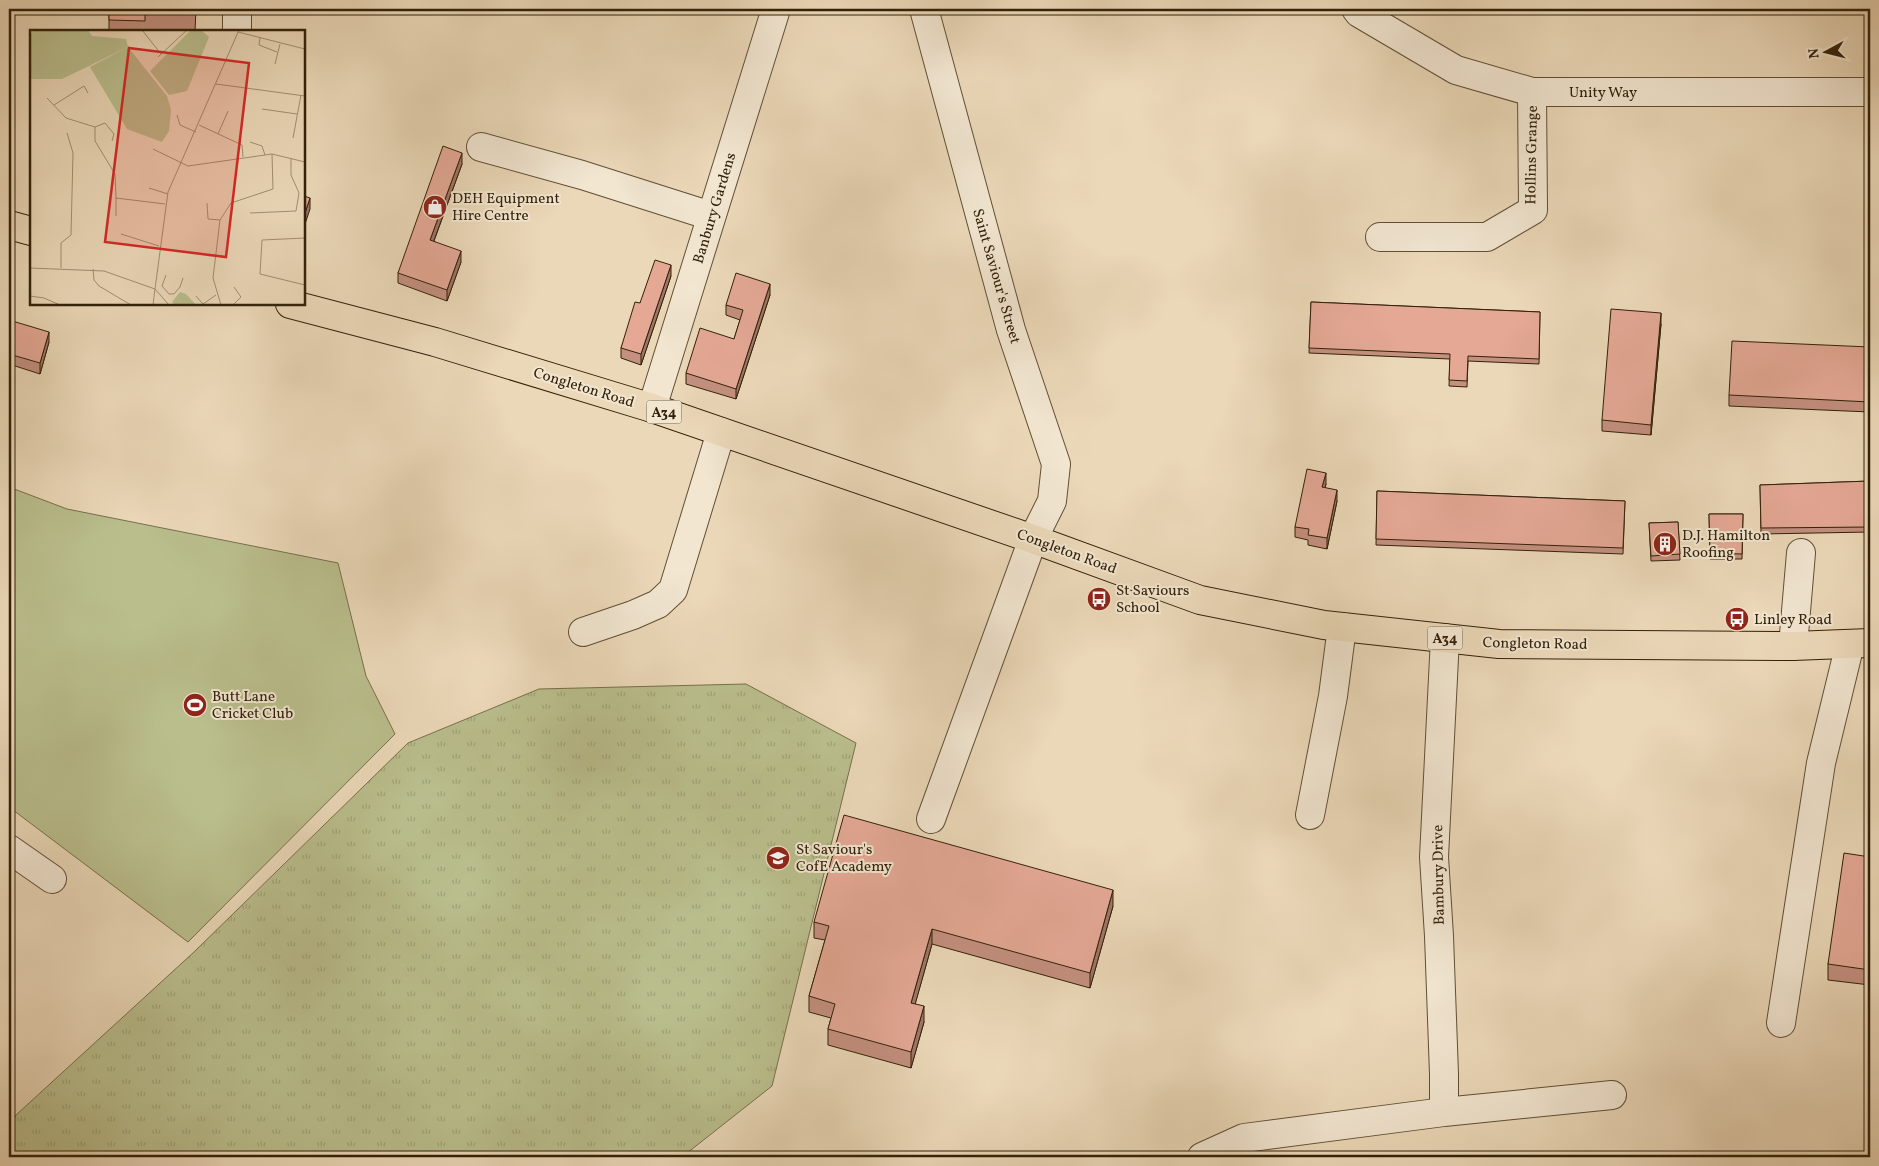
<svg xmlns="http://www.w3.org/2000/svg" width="1879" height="1166" font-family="Vollkorn,serif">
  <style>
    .grass { fill: #babe8d; stroke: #76704b }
    .park { fill: url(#park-tufts); stroke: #76704b }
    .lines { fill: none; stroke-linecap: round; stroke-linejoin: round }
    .minor-casing { stroke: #604f35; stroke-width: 30 }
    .highway-casing { stroke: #322109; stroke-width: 30 }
    .minor { stroke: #f2e6d1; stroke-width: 28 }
    .highway { stroke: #ebd8b8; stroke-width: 28 }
    .wall { fill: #c49080; stroke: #322109 }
    .shaded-wall { fill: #a07668; stroke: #322109 }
    .building { fill: #e4a895; stroke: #322109 }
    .labels { text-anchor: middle; stroke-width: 4; stroke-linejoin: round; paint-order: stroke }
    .shield { fill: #f2e6d1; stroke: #6c5c45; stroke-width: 1 }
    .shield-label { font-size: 14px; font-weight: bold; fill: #322109 }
    .street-label { font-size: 15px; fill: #322109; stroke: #f2e6d1 }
    .poi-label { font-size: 15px; fill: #322109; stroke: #f2e6d1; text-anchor: start }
    .inset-road { fill: none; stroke: #a18f72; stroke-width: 1 }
    .view { fill: #d62828; fill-opacity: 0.15; stroke: #d62828; stroke-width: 2.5 }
    .inset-edge { fill: none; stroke: #322109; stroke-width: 2.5 }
  </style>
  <defs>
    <pattern id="park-tufts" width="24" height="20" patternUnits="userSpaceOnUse" patternTransform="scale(1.25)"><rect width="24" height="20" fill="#babe8d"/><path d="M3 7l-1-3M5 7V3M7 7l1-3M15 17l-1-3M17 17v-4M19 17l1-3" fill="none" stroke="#a0a378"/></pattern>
  </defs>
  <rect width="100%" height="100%" fill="#ebd8b8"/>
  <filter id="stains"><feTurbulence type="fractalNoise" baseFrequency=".004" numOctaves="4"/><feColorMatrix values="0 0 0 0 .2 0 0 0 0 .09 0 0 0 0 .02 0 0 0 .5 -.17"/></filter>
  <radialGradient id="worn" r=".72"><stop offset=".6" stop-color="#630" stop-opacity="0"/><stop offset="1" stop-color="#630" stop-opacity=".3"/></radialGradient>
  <path class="grass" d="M9,487L67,509L338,563L366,676L395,734L188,942L9,807Z"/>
  <path class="park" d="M746,684L856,743L772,1086L682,1157H9V1130L16,1115L194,952L408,743L539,689Z"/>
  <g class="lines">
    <g class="minor-casing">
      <path id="minor" d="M924,9L1011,330L1056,464L1052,501L1033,539L931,819
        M1356,9L1359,13L1456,70L1532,92H1870
        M237,31V9
        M481,147L582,175L711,216
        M1380,237H1487L1533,210L1532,92
        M652,408L776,9
        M583,632L633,615L658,604L673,590L721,432
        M1793,646L1801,553
        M1310,815L1333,696L1342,627
        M9,849L52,879
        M1781,1023L1821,763L1850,644
        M1444,1112L1612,1095
        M1202,1157L1244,1138L1444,1112V1074L1439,936L1434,857L1445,638"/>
    </g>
    <g class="highway-casing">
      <path id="highway" d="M9,225L31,231
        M290,304L435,342L652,408L1033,539L1200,600L1324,625L1499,644L1793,646L1870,643"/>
    </g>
    <use href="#minor" class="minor"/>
    <use href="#highway" class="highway"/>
  </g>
  <path class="wall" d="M109,9H196L195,31H109Z
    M462,164L434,241L461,262L447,301L398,283V273Z
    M671,276L641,365L621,358V348L640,303Z
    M770,295L736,399L686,384V373L734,339L740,320L726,315V305Z
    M1311,302L1540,312L1539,364L1468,361L1467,387L1449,386L1450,359L1309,353Z
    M9,320L49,342L40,374L9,364Z
    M1661,324L1651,435L1602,431V420Z
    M1870,347V412L1729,406V395Z
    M1870,481V532L1761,534L1760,485Z
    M1326,484L1325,488L1337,501L1327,549L1308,545V540L1295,537V527Z
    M1377,491L1625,501L1623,554L1376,545Z
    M1709,514H1743L1742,559H1710Z
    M1678,522L1680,560L1651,561L1649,523Z
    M1870,857V985L1828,980V964Z
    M1113,906L1090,988L932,944L915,1004L924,1022L911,1068L828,1045V1029L831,1018L809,1012V996L825,940L814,938V922Z"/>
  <path class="shaded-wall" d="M462,153V164L430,251V240Z
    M310,198V209L304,227V216Z
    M461,251V262L447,301V290Z
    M671,265V276L641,365V354Z
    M770,284V295L736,399V389Z
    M1661,313V324L1651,435V425Z
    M49,332V342L40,374V363Z
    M1326,473V484L1322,498V487Z
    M1337,490V501L1327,549V538Z
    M1113,890V906L1090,988V973Z
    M932,929V944L911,1019V1003Z
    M924,1006V1022L911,1068V1052Z"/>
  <path class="building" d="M109,9H196L195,13L145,12V21L109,20Z
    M443,146L462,153L430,240L461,251L447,290L398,273Z
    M304,196L310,198L304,216Z
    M655,260L671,265L641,354L621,348L635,302L640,303Z
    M736,273L770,284L736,389L686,373L700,328L734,339L743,310L726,305Z
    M1311,302L1540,312L1539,359L1468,356L1467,381L1449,380L1450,354L1309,348Z
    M1611,309L1661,313L1651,425L1602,420Z
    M9,320L49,332L40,363L9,354Z
    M1732,341L1870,347V402L1729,395Z
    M1307,469L1326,473L1322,487L1337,490L1327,538L1308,535L1309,529L1295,527Z
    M1870,481V527L1761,528L1760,485Z
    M1377,491L1625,501L1623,548L1376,539Z
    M1709,514H1743L1742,554L1710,553Z
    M1678,522L1680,554L1651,556L1649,523Z
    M844,815L1113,890L1090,973L932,929L911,1003L924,1006L911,1052L828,1029L835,1004L809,996L829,926L814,922Z
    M1844,853L1870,857V970L1828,964Z"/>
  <defs>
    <g id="shop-disc" transform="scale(1.25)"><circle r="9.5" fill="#8f2418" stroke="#f2e6d1"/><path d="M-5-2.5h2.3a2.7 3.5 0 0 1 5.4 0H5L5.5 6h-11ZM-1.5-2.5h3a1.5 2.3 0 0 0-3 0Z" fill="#fff"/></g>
    <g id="building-disc" transform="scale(1.25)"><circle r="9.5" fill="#8f2418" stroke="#f2e6d1"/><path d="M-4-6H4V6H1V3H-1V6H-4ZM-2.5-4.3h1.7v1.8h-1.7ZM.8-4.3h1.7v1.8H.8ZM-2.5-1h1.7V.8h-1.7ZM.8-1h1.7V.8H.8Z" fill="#fff"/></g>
    <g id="bus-disc" transform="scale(1.25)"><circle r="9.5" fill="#8f2418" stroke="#f2e6d1"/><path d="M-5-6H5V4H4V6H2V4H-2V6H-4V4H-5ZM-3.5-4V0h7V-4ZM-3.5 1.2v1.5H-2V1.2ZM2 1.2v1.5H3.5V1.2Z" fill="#fff"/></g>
    <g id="stadium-disc" transform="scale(1.25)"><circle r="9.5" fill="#8f2418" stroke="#f2e6d1"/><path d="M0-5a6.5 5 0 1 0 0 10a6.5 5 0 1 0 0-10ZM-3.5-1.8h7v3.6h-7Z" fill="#fff"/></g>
    <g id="school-disc" transform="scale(1.25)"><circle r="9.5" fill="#8f2418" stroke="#f2e6d1"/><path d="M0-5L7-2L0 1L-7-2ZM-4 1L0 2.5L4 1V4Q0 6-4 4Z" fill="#fff"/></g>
  </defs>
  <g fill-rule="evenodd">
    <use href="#shop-disc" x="435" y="207"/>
    <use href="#building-disc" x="1665" y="544"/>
    <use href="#bus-disc" x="1099" y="599"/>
    <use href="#bus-disc" x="1737" y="619"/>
    <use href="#stadium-disc" x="195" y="705"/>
    <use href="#school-disc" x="778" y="858"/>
  </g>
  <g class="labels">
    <g class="shield">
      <rect x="646.5" y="400.5" width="35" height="23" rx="4"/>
      <rect x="1427.5" y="626.5" width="35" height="23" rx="4"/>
    </g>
    <g class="shield-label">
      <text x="664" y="417">A34</text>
      <text x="1445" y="643">A34</text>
    </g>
    <g class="street-label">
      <text x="1603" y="97">Unity Way</text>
      <text transform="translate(1531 155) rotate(-89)" y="5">Hollins Grange</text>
      <text transform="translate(714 208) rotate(-73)" y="5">Banbury Gardens</text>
      <text transform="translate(997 276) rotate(74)" y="5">Saint Saviour's Street</text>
      <text transform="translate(584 387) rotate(17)" y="5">Congleton Road</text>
      <text transform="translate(1067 551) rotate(20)" y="5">Congleton Road</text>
      <text transform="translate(1535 643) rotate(1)" y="5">Congleton Road</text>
      <text transform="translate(1438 875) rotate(-91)" y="5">Bambury Drive</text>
    </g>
    <g class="poi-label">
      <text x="452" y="203">DEH Equipment<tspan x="452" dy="17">Hire Centre</tspan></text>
      <text x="1682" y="540">D.J. Hamilton<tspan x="1682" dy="17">Roofing</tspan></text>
      <text x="1116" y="595">St Saviours<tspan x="1116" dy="17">School</tspan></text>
      <text x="1754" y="624">Linley Road</text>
      <text x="212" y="701">Butt Lane<tspan x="212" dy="17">Cricket Club</tspan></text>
      <text x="796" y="854">St Saviour's<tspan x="796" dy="17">CofE Academy</tspan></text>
    </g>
  </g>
  <g transform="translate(30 30)">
    <rect width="275" height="275" fill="#ebd8b8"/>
    <path d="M161,0H171L179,7L157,61L139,65L120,41ZM150,262L156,264L166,275H145L142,272Z" fill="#babe8d"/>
    <path d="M4,0H58L62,6L96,9L98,17L32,49H0V5Z" fill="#babe8d"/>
    <path d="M98,17L137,66L141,80L139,101L132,112L97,99L60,37Z" fill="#babe8d"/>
    <path class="inset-road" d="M112,0L131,24M208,2L275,19M230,8L229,15L247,22M128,27L157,0M245,34L250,14M186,54L275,66M17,68L36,88L65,97V111L85,144L86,168L135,174M24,75L54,56L58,63M232,79L267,84M147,85L150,95L166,102M169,95L212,115L213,127M65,97L75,93L84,104L82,111M188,104L198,81M263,108L271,65M220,112L232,116L235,125M123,119L158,136L242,124L275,132M119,158L138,164M177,173L178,189L190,190M220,183L266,181L269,163L261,145V128M86,186V168M91,204L129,216M275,208L232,210L230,244L275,255M0,238L74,241L125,259M31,238V213L41,205L43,123L37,103M63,239L64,250L69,256L101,275M136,245L132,256L139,264H144L150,257L153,248M0,266L14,268L30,275M166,266L173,274L186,265M123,275L125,259M139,275L125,259L138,162L209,0M191,275L183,248L190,190L201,173L243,159L242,124M203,275L211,267L204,257"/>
    <path class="view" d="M99,18L219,33L196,227L75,212Z"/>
    <rect width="275" height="275" class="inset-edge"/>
  </g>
  <rect width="1879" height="1166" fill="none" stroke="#ebd8b8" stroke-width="30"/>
  <rect x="10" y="10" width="1859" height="1146" fill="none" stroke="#322109" stroke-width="2.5"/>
  <rect x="15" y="15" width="1849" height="1136" fill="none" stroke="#322109"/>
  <g transform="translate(1826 52) rotate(263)" stroke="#f2e6d1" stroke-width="4" paint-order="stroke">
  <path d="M0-4L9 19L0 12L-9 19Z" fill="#322109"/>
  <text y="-8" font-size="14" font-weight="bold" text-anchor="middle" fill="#322109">N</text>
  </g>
  <rect width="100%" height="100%" filter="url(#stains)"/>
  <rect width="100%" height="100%" fill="url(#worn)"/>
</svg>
